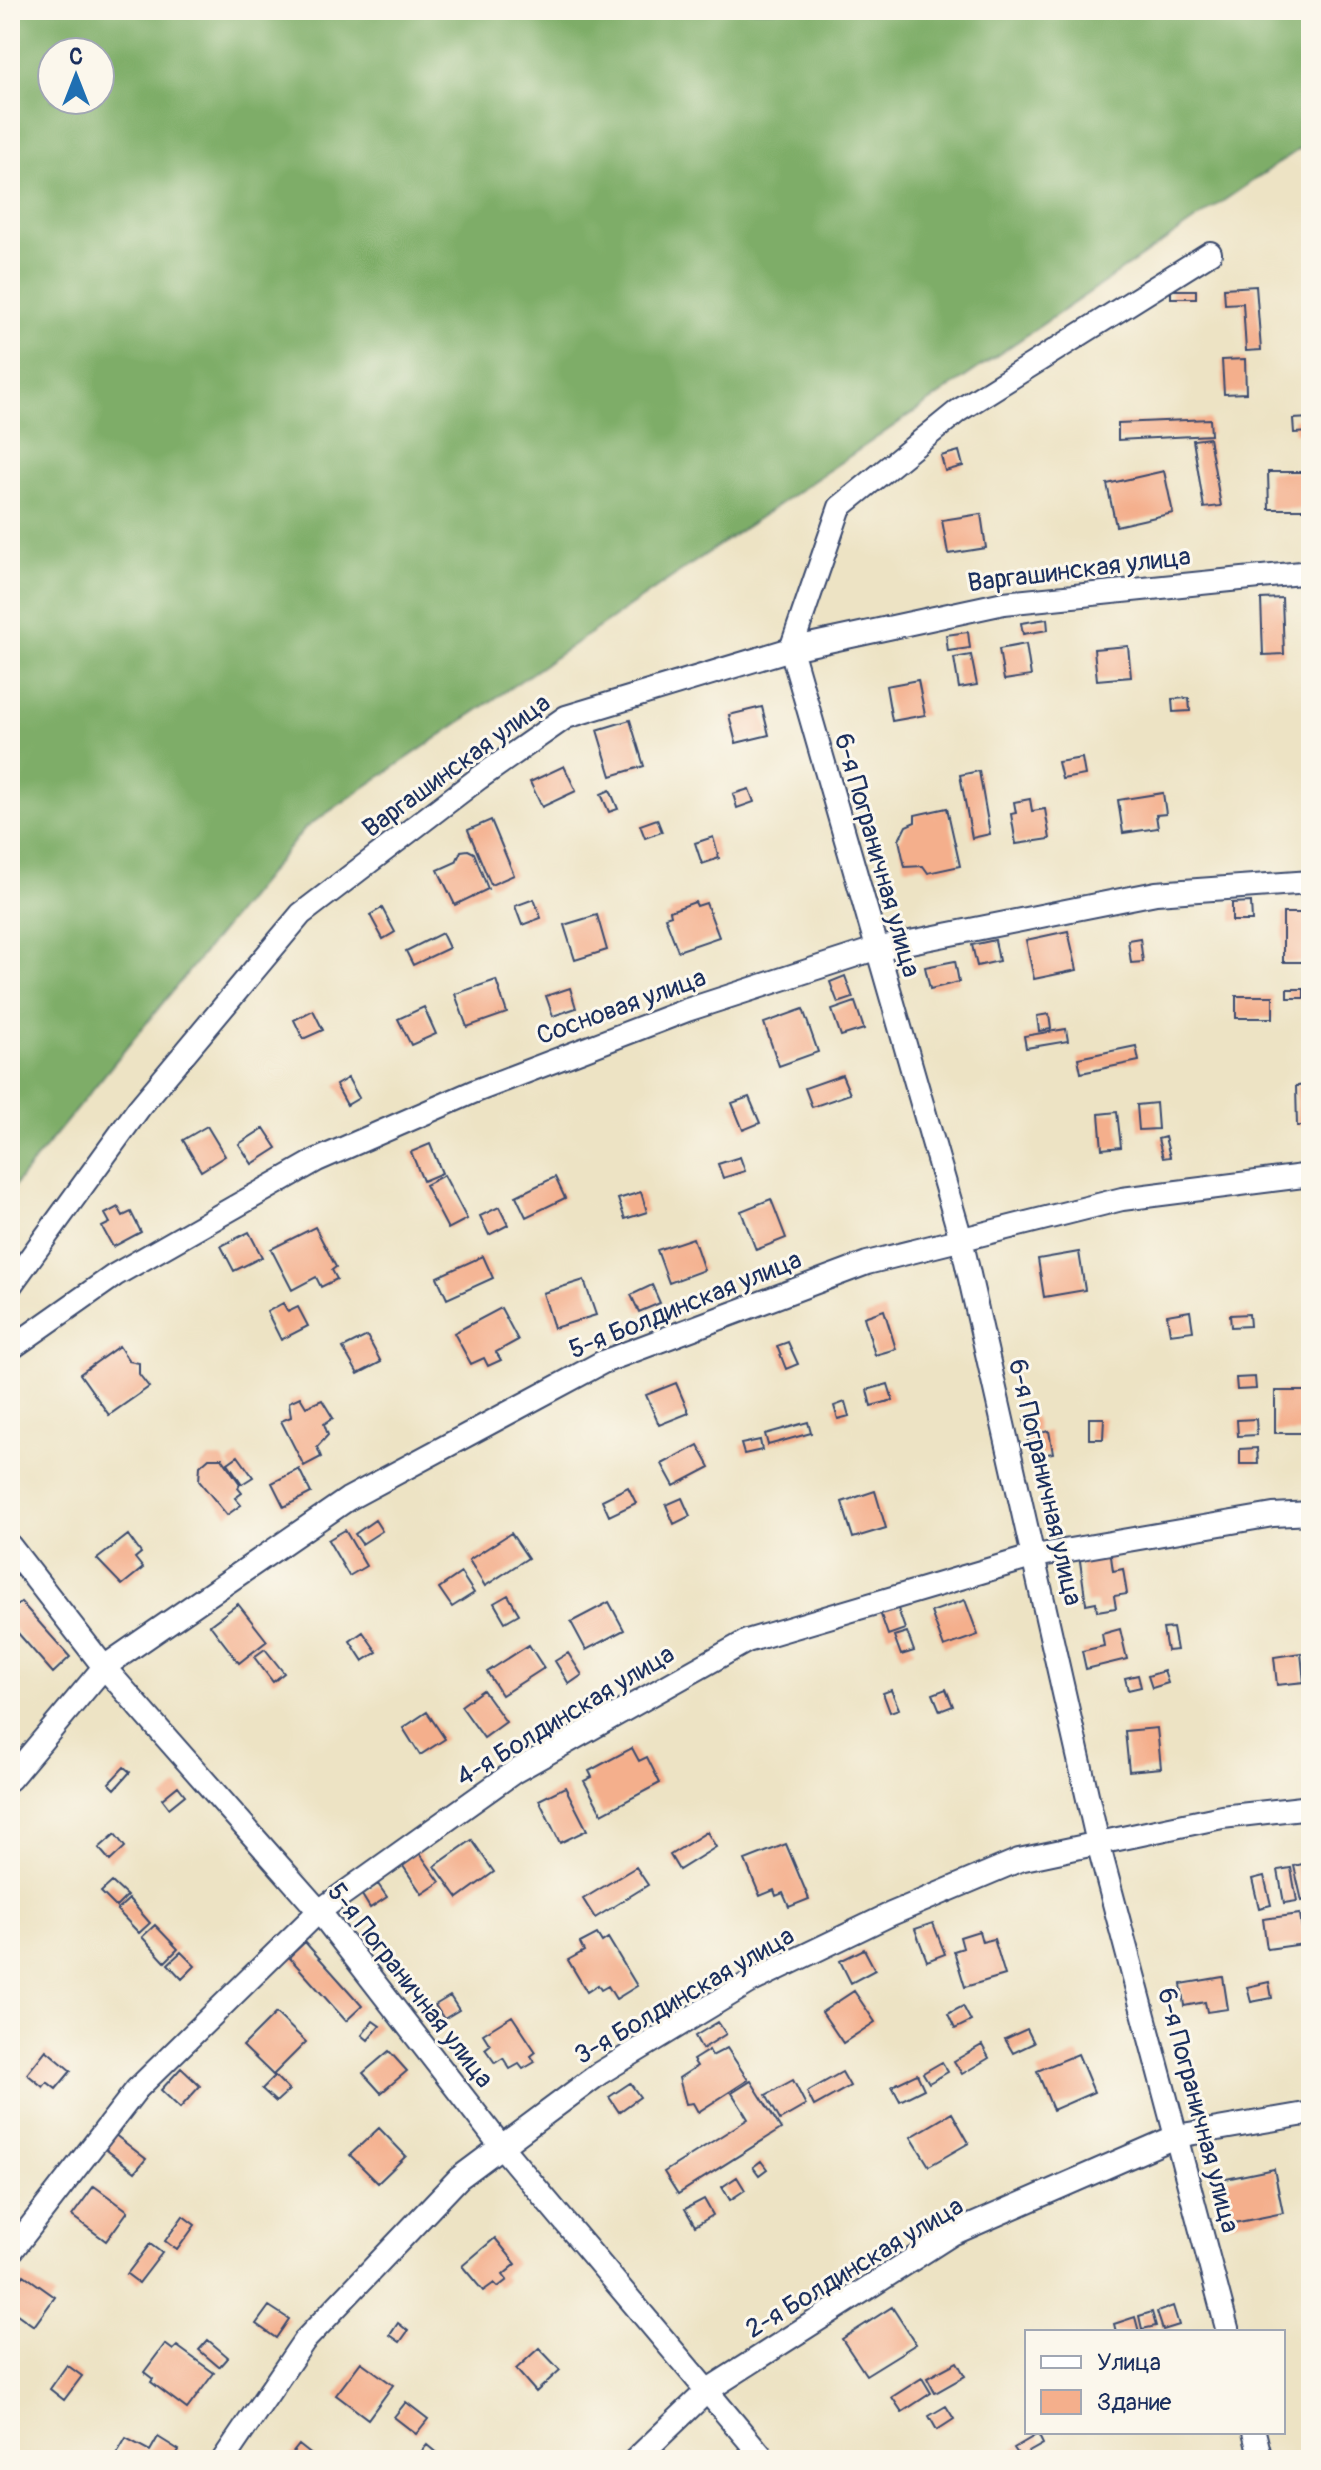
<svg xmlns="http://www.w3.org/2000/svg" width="1321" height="2470" font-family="Pangolin,sans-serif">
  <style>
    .forest { fill: #7ead68; stroke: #4c6e63; stroke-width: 2; fill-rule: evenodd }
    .building { fill: #f4af8c }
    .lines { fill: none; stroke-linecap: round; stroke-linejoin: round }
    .minor-casing { stroke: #3a4a6d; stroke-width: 26 }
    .minor { stroke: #fff; stroke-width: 22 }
    .labels { text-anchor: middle; stroke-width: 6; stroke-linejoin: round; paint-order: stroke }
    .street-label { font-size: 26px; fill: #1b2f5e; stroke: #fbf7ec }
  </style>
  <rect width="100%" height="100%" fill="#fbf7ec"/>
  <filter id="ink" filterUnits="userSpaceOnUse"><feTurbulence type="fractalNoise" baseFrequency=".0125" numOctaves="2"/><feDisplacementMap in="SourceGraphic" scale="16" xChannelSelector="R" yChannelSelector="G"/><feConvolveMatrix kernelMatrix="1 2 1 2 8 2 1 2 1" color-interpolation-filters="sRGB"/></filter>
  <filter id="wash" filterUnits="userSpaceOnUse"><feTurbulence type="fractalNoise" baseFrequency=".006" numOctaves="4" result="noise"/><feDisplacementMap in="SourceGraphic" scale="32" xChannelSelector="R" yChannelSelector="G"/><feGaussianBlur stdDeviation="1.8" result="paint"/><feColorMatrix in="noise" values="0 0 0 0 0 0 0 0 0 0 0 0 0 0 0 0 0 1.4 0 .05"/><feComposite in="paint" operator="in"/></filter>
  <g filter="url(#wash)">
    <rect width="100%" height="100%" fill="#ede3c4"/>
    <path class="forest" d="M10,10H1311V141L305,828L10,1191ZM52,52H100V100H52Z"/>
    <g id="blocks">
      <path class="building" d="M1256,286L1261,350L1246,351L1243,303L1225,304L1224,288Z
        M1171,290H1196V298H1171Z
        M1245,359L1246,393L1224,394L1222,360Z
        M1311,418V432L1294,433L1293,419Z
        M1210,419L1211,435L1118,440V423Z
        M1209,438L1221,506L1204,508L1193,440Z
        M959,451L963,466L945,471L941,456Z
        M1164,471L1173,513L1116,526L1107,484Z
        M1268,472H1303L1304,486H1311V499H1304V509H1269Z
        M981,514L986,548L948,554L942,520Z
        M1282,598L1284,654L1263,655L1261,599Z
        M1047,619L1048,630L1023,634L1021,623Z
        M968,632L970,648L948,651L946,635Z
        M1026,644L1031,676L1004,680L999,649Z
        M1128,646L1131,677L1097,680L1094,649Z
        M971,655L977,685L959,688L954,658Z
        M918,680L925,715L892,721L886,686Z
        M1189,698L1190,711L1173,712L1172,699Z
        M762,707L769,735L736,743L729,715Z
        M630,720L644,766L611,776L597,730Z
        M1082,758L1085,775L1062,779L1058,762Z
        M564,766L576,791L542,807L530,782Z
        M979,771L990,834L972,838L960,775Z
        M749,789L754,802L737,808L733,794Z
        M610,790L618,809L609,812L601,794Z
        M1163,793L1166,814L1156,815L1158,828L1123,833L1118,800Z
        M1030,799L1032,811L1045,809L1050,839L1016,844L1011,814L1016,813L1014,802Z
        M947,808L960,866L928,873L923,866L905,867L899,840L906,826L915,822V815Z
        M657,819L662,832L645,838L640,825Z
        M491,820L514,875L491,885L468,830Z
        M713,837L719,858L702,864L695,843Z
        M468,850L474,853L488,889L455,905L438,870L456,862L461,851Z
        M534,899L541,918L522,925L515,906Z
        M695,902L697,906L706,903L719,937L678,951L665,917L671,915L670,911Z
        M1251,902L1252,921H1232V903Z
        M382,908L395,932L383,939L370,915Z
        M1283,913H1311V962H1283Z
        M597,915L607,950L575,960L564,925Z
        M1068,931L1077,970L1034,979L1026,940Z
        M442,933L449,948L413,965L406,951Z
        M1140,938L1143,962L1131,963L1128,940Z
        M995,940L999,961L977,966L972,945Z
        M955,961L959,982L930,989L925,967Z
        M845,976L853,998L838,1003L830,982Z
        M496,980L507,1013L467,1027L455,994Z
        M570,988L576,1008L553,1016L546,996Z
        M1287,989H1304V998H1287Z
        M1236,996H1273V1018H1236Z
        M855,1002L864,1029L841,1036L832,1010Z
        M424,1007L436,1034L411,1045L398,1019Z
        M803,1009L818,1052L779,1066L764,1023Z
        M313,1010L323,1030L303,1039L294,1020Z
        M1049,1014L1051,1029L1039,1031L1037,1016Z
        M1066,1029L1068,1041L1026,1048L1024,1036Z
        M1136,1046L1139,1061L1081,1073L1078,1058Z
        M842,1075L850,1094L812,1107L805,1088Z
        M348,1078L359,1098L347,1105L336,1085Z
        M1311,1085V1126H1297L1296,1086Z
        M749,1097L760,1123L743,1130L732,1103Z
        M1156,1103L1158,1129L1139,1130L1137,1105Z
        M1117,1112L1121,1147L1102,1149L1099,1114Z
        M207,1126L225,1156L201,1171L183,1140Z
        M264,1128L277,1148L252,1164L239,1144Z
        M1165,1137L1170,1157L1163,1158L1158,1139Z
        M430,1144L442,1173L423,1181L411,1152Z
        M740,1157L745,1171L723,1178L718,1164Z
        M444,1175L467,1219L448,1229L425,1185Z
        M555,1177L565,1198L526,1217L516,1196Z
        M641,1192L647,1212L625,1219L618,1199Z
        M771,1199L786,1238L756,1250L741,1211Z
        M118,1207L123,1216L131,1212L141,1232L113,1247L102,1227L110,1223L105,1214Z
        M499,1207L508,1225L489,1235L480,1216Z
        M315,1227L336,1267L332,1270L337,1279L321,1287L316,1277L292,1290L271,1249Z
        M249,1232L262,1257L234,1271L221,1246Z
        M693,1238L704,1270L669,1283L657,1250Z
        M1079,1252L1085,1290L1044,1297L1038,1259Z
        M483,1256L493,1278L447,1299L437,1277Z
        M584,1280L596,1315L554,1328L543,1293Z
        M652,1285L660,1303L639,1312L631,1295Z
        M283,1303L288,1312L298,1307L308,1326L281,1340L267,1312Z
        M501,1308L518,1340L496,1352L501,1360L488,1366L484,1358L471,1364L454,1333Z
        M884,1310L896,1349L875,1355L864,1317Z
        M1190,1311L1193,1331L1170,1334L1167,1315Z
        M1249,1314L1250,1326L1231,1327L1230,1315Z
        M367,1336L381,1362L358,1374L343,1348Z
        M788,1342L798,1364L786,1369L777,1346Z
        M119,1346L129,1361L139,1363V1374L149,1387L109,1415L80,1374Z
        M1255,1377L1256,1389L1237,1390L1236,1378Z
        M676,1383L689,1413L659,1425L646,1395Z
        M888,1384L893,1400L871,1406L867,1390Z
        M1275,1391H1311V1433H1275Z
        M300,1397L306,1407L322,1400L333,1418L324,1424L328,1435L317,1447L321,1457L304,1466L281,1421L291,1417L289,1402Z
        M845,1402L849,1416L838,1419L834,1406Z
        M1035,1417L1038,1431L1028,1434L1024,1420Z
        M1089,1418H1104L1103,1439H1089Z
        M1256,1419L1257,1435L1238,1436L1237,1420Z
        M808,1422L811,1433L768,1445L765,1434Z
        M1049,1431L1053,1453L1032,1457L1027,1436Z
        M760,1440L762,1450L744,1454L741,1444Z
        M698,1445L710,1467L674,1486L662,1464Z
        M1257,1448L1258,1464H1240V1449Z
        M238,1456L253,1477L242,1484L228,1463Z
        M209,1458H222L240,1484L238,1488L242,1493L235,1498L241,1505L227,1515L199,1481L200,1466Z
        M299,1469L311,1493L284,1507L272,1483Z
        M628,1487L636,1503L609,1516L602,1500Z
        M875,1491L886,1528L853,1538L842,1502Z
        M682,1498L690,1516L674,1524L666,1505Z
        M375,1520L382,1531L362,1544L355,1534Z
        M345,1530L366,1566L349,1576L328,1540Z
        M511,1533L528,1558L485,1586L469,1560Z
        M128,1535L141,1553L135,1558L143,1568L122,1585L97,1559Z
        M1110,1549L1113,1571L1123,1569L1127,1594L1114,1596L1116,1608L1097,1611L1096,1602L1086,1604L1079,1554Z
        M461,1573L474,1593L452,1607L439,1588Z
        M508,1595L519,1614L505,1622L494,1603Z
        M965,1600L978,1635L944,1647L931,1612Z
        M21,1602L70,1657L53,1673L10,1624V1612Z
        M609,1602L624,1630L586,1650L571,1622Z
        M238,1604L267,1641L239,1663L210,1625Z
        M897,1606L905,1629L888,1635L880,1612Z
        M1173,1628L1177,1650L1167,1651L1163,1629Z
        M1120,1629L1127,1659L1086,1669L1082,1651L1104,1646L1102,1634Z
        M363,1632L377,1652L363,1661L350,1641Z
        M907,1632L914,1651L901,1655L894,1636Z
        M529,1645L544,1668L502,1695L487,1672Z
        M265,1649L284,1673L273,1682L254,1657Z
        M568,1653L582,1675L569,1684L555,1661Z
        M1301,1653L1304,1682L1277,1685L1274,1657Z
        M10,1669L18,1677L10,1685Z
        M1164,1671L1168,1683L1152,1688L1148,1676Z
        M1138,1675L1141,1687L1128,1690L1125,1678Z
        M946,1689L953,1706L940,1711L933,1694Z
        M483,1690L506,1722L484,1738L461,1706Z
        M891,1690L899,1709L890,1712L883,1693Z
        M427,1712L445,1739L420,1755L403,1728Z
        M1157,1728L1161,1768L1129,1771L1125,1731Z
        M632,1748L639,1761L647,1757L660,1783L602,1814L584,1781L592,1777L589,1771Z
        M124,1767L130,1772L115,1789L109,1783Z
        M178,1786L185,1795L169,1808L162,1799Z
        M565,1787L587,1830L560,1843L539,1800Z
        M707,1832L716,1847L679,1870L670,1855Z
        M115,1834L125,1847L110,1861L99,1848Z
        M472,1840L494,1872L458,1898L435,1866Z
        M786,1844L809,1899L789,1907L783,1893L776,1896L774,1890L760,1896L745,1860Z
        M418,1851L440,1882L422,1894L401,1863Z
        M1311,1862V1899L1302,1901L1294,1866Z
        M636,1867L648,1885L595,1918L583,1899Z
        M1291,1868L1297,1901L1284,1903L1278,1870Z
        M1264,1876L1271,1905L1259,1908L1252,1879Z
        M112,1882L127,1896L116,1907L101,1892Z
        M378,1884L387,1897L370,1908L362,1895Z
        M129,1899L150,1923L139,1933L117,1910Z
        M1300,1914L1304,1944L1267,1949L1263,1919Z
        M933,1923L945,1954L927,1961L915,1929Z
        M155,1925L178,1949L165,1962L142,1937Z
        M979,1931L982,1942L994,1939L1005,1975L965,1987L954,1951L963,1948L960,1937Z
        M597,1934L602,1942L608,1938L637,1986L616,1999L608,1986L601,1990L598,1985L587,1992L568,1960L584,1951L580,1943Z
        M305,1942L362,2006L346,2021L289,1957Z
        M864,1949L875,1970L851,1983L840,1961Z
        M181,1952L195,1966L182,1979L168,1964Z
        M1223,1977L1228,2009L1207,2012L1205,2002L1184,2006L1181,1984Z
        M1269,1982L1272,1998L1251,2002L1247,1987Z
        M854,1991L875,2022L843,2043L822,2012Z
        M450,1996L459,2010L444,2019L435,2005Z
        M963,2006L971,2021L955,2029L948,2014Z
        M276,2013L306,2042L273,2075L243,2046Z
        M512,2016L536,2052L531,2056L535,2062L523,2069L519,2064L510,2069L503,2058L495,2063L485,2049L490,2045L483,2034Z
        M373,2021L380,2026L368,2040L362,2035Z
        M718,2022L726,2034L702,2049L695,2036Z
        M1027,2029L1034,2043L1013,2053L1005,2039Z
        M982,2045L989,2058L962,2074L954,2061Z
        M727,2048L748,2080L698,2112L693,2103L686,2104L679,2078L697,2066L693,2060L709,2050L712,2056Z
        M46,2050L71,2071L56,2089L47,2082L43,2087L27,2074Z
        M389,2051L407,2071L381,2093L363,2073Z
        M1078,2054L1094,2092L1053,2110L1037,2071Z
        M942,2062L948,2072L929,2083L923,2073Z
        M181,2068L200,2086L180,2108L161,2090Z
        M842,2072L850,2086L814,2106L807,2092Z
        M917,2074L924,2089L900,2101L892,2086Z
        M275,2076L289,2090L276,2102L262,2089Z
        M793,2080L806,2105L780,2120L766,2095Z
        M751,2081L781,2129L678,2194L664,2172L748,2119L732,2093Z
        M630,2083L640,2097L619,2112L609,2097Z
        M952,2113L969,2143L929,2166L911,2137Z
        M379,2128L406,2156L378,2183L350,2155Z
        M114,2134L146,2159L135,2172L103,2147Z
        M761,2161L767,2169L759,2175L753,2167Z
        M1274,2169L1283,2213L1229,2224L1221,2180Z
        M737,2177L745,2190L730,2200L722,2187Z
        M94,2186L128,2211L106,2241L72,2216Z
        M704,2199L713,2215L695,2226L685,2209Z
        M183,2216L195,2225L177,2250L165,2241Z
        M495,2238L516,2264L503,2275L507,2280L498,2287L494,2283L483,2291L462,2266Z
        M150,2244L162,2253L139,2283L127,2274Z
        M24,2275L55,2297L34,2326L10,2309V2295Z
        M269,2306L289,2319L276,2338L256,2324Z
        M1173,2306L1179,2325L1163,2330L1157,2312Z
        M892,2307L916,2344L866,2375L842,2339Z
        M1152,2312L1156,2326L1142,2329L1139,2316Z
        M1135,2317L1139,2332H1116L1114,2324Z
        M398,2323L408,2331L400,2342L390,2335Z
        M208,2340L228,2357L219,2367L199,2350Z
        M165,2344L173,2350L177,2346L214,2373L187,2409L151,2382L153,2379L144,2372Z
        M539,2348L560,2370L536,2392L516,2369Z
        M361,2362L393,2385L368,2419L336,2395Z
        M957,2362L965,2376L935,2393L927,2378Z
        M67,2365L82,2376L64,2400L50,2389Z
        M922,2378L931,2393L902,2412L892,2397Z
        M406,2402L428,2419L416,2434L394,2417Z
        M946,2406L954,2419L937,2430L929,2416Z
        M1038,2434L1043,2444L1020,2457L1014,2448Z
        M158,2437L179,2450L173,2460H113L126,2438L150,2451Z
        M299,2445L318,2460H287Z
        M427,2445L445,2460H414Z"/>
    </g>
  </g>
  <g filter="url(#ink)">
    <use href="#blocks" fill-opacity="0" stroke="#3a4a6d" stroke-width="2"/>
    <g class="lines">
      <g class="minor-casing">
        <path id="minor" d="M1210,253L958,411L840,507L791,649L961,1239L1098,1843L1228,2332
          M10,1286L139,1108L301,914L479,778L566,717L791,649L1004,603L1311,572
          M10,1349L115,1275L317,1160L473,1092L687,1010L875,949L1156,893L1311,882
          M10,1546L104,1667L319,1911L501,2146L765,2460
          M10,1779L104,1667L348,1499L603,1362L867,1263L1122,1199L1311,1175
          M10,2253L137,2089L319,1911L514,1772L747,1641L1035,1556L1273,1515L1311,1513
          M1254,2432L1261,2460
          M223,2460L304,2341L459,2178L600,2073L750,1982L891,1914L1019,1860L1222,1817L1311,1807
          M635,2460L708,2390L952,2234L1177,2136L1311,2113"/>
      </g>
      <use href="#minor" class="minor"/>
    </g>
  </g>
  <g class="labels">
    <g class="street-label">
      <text transform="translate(1079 569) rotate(-7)" y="9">Варгашинская улица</text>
      <text transform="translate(456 765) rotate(-36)" y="9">Варгашинская улица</text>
      <text transform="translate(878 855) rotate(74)" y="9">6-я Пограничная улица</text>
      <text transform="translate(621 1006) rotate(-20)" y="9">Сосновая улица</text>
      <text transform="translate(685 1304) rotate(-22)" y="9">5-я Болдинская улица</text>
      <text transform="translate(1046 1482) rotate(77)" y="9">6-я Пограничная улица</text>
      <text transform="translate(565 1715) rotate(-31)" y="9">4-я Болдинская улица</text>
      <text transform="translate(411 1985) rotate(52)" y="9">5-я Пограничная улица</text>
      <text transform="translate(684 1995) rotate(-30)" y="9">3-я Болдинская улица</text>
      <text transform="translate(1199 2110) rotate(75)" y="9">6-я Пограничная улица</text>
      <text transform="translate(854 2267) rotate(-31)" y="9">2-я Болдинская улица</text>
    </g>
  </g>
  <rect width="1321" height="2470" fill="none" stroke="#fbf7ec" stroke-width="40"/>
  <rect x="1025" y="2330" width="260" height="104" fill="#fbf7ec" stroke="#a1a7b3" stroke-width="2"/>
  <rect x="1041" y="2356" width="40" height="12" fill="#ffffff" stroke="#a1a7b3" stroke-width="2"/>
  <text x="1097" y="2370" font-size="24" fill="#1b2f5e">Улица</text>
  <rect x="1041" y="2390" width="40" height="24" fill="#f4af8c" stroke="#a1a7b3" stroke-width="2"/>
  <text x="1097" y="2410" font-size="24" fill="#1b2f5e">Здание</text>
  <g transform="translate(76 76)"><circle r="38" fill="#fbf7ec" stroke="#a1a7b3" stroke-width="2"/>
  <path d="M0-6L14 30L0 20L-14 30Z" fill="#1f6fb2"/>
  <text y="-12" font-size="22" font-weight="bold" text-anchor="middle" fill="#1b2f5e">С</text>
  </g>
</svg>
